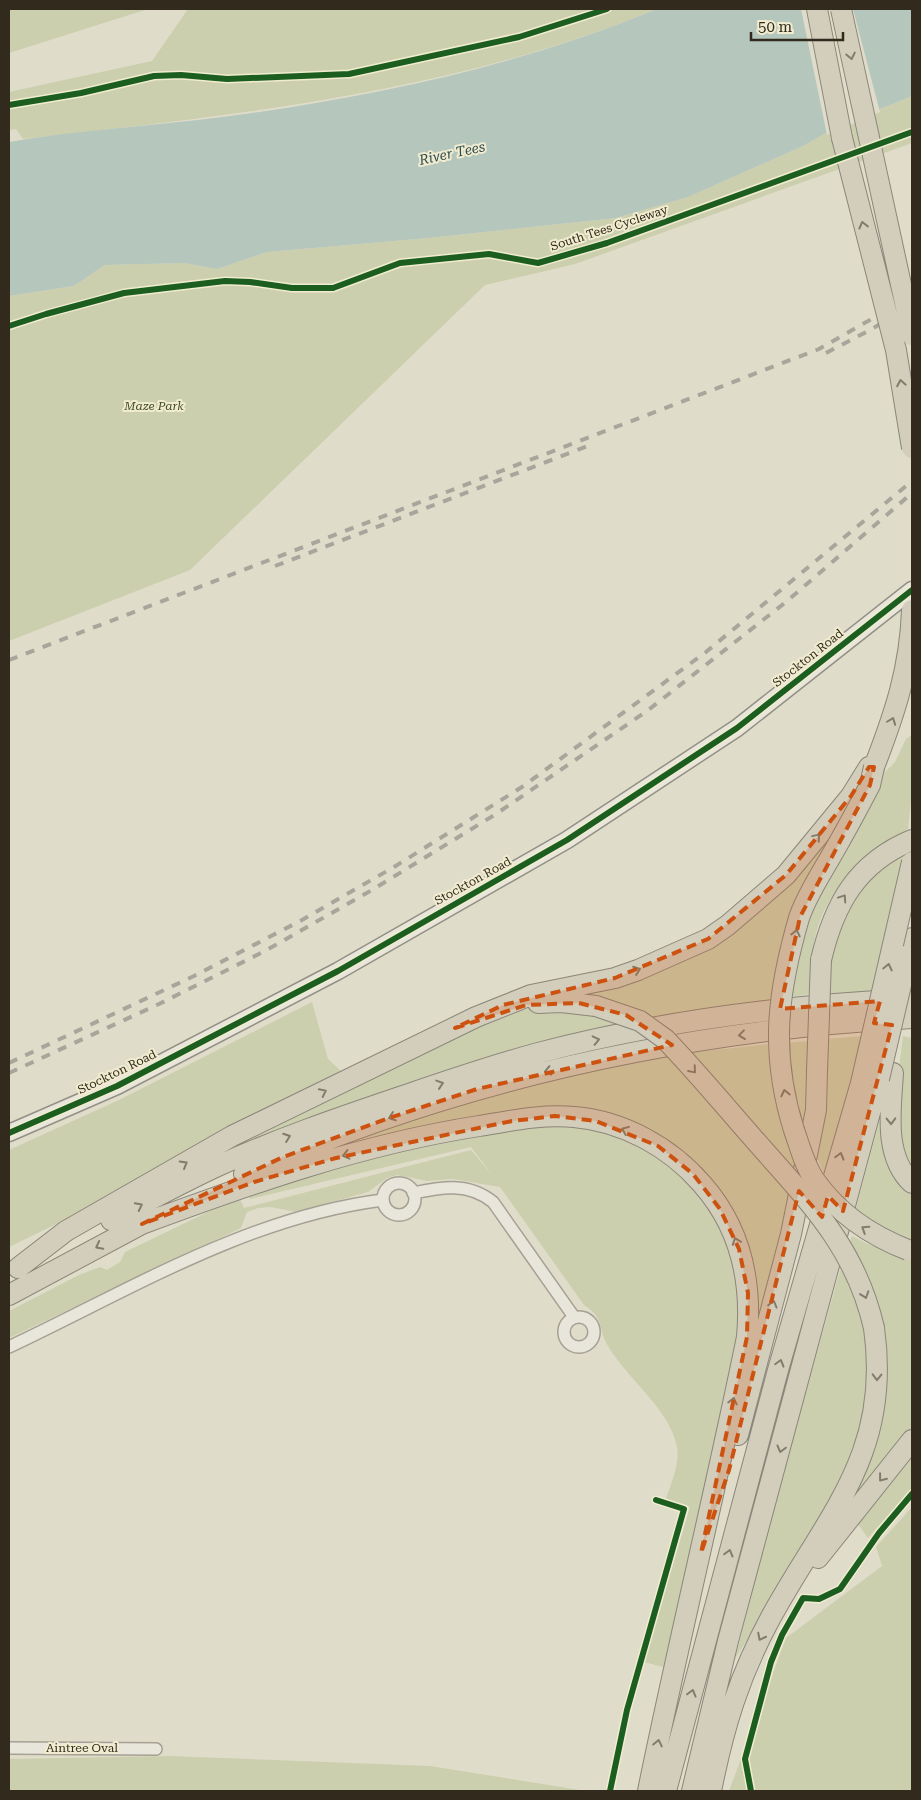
<svg xmlns="http://www.w3.org/2000/svg" width="921" height="1800" font-family="'Roboto Serif',serif">
  <style>
    .green { fill: #cbcfad }
    .water { fill: #b5c6bd }
    .pier { fill: #e0dcca }
    .lines { fill: none; stroke-linecap: round; stroke-linejoin: round }
    .street-casing { stroke: #a5a093; stroke-width: 14 }
    .secondary-casing { stroke: #949083; stroke-width: 19 }
    .highway-casing { stroke: #8a867a; stroke-width: 22 }
    .street { stroke: #e8e6db; stroke-width: 11 }
    .secondary { stroke: #e8e6db; stroke-width: 16 }
    .highway { stroke: #d3cdbb; stroke-width: 20 }
    .rail { stroke: #a8a59b; stroke-width: 4; stroke-dasharray: 9 9; stroke-linecap: butt }
    .highway-bridge-casing { stroke: #8a867a; stroke-width: 22; stroke-linecap: butt }
    .highway-bridge { stroke: #d3cdbb; stroke-width: 20 }
    .cycleway-casing { stroke: #f1eccf; stroke-width: 9 }
    .cycleway { stroke: #1b5e20; stroke-width: 6 }
    .oneway { stroke: #827c6c }
    .marked { fill: #cd520f; fill-opacity: 0.2; stroke: #cd520f; stroke-width: 4; stroke-dasharray: 10 6; stroke-linejoin: round }
    .labels { text-anchor: middle; stroke-width: 4; stroke-linejoin: round; paint-order: stroke }
    .street-label { font-size: 12px; fill: #312a1d; stroke: #f1eccf }
    .park-label { font-size: 12px; font-style: italic; fill: #3d4c26; stroke: #f1eccf }
    .water-label { font-size: 14px; font-style: italic; fill: #2e4d50; stroke: #f1eccf }
  </style>
  <rect width="100%" height="100%" fill="#e0dcca"/>
  <path class="green" d="M9,9H148L9,53Z
    M188,9H657C455,92 238,115 23,139L16,129L9,130V92L152,61Z
    M912,96V143L575,264L485,285L190,570L9,641V296L74,286L105,265L184,263L217,269L267,252L429,238L616,218L688,197L803,146L838,126Z
    M912,735V791L908,829C873,850 837,879 821,918C811,941 812,970 811,994L790,997L806,923L881,776L895,762L906,739Z
    M836,825L772,1000L648,1020L570,994L662,966Z
    M905,849L873,992L829,995C831,953 835,907 868,877C879,866 893,858 905,849Z
    M312,1002L328,1059L342,1072L77,1214L9,1247V1150L119,1100Z
    M535,1008H576L630,1025L242,1150L239,1144L484,1024L516,1011Z
    M862,1036L825,1176L815,1153L825,1039Z
    M903,1036L912,1038V1168C889,1136 898,1075 903,1036Z
    M808,1041L807,1117L803,1127L785,1043Z
    M768,1044L771,1080L800,1173L797,1180L688,1053Z
    M672,1055L791,1197L754,1345L727,1203L606,1118L315,1153L497,1091Z
    M882,1121L912,1191V1241L895,1236L855,1212L879,1122Z
    M552,1126L596,1130L640,1144L673,1166L703,1196L732,1246L742,1321L686,1579L663,1667L644,1662L690,1507L666,1499C671,1483 680,1464 677,1447C670,1409 627,1379 608,1346C597,1328 605,1318 584,1305L500,1187L453,1179L427,1181L397,1175L387,1178L368,1192L297,1212L270,1207L258,1208L247,1212L241,1228L9,1338V1311L79,1275L100,1267L107,1270L120,1262L125,1252L239,1197L244,1208L471,1150L493,1176L471,1147L250,1199L247,1193L381,1154L486,1133Z
    M852,1236L870,1245L912,1259V1427L832,1531L884,1389L848,1249Z
    M841,1267L868,1333L871,1361L864,1431L830,1510L735,1659L783,1473Z
    M912,1449V1488L868,1538L857,1523Z
    M912,1507V1791H729L786,1638L882,1566L876,1547Z
    M169,1756L430,1766L580,1790L9,1791V1759Z"/>
  <path class="water" d="M657,9H912V96L838,126L803,146L688,197L616,218L429,238L267,252L217,269L184,263L105,265L74,286L9,296V142C79,130 151,126 222,117C370,98 519,66 657,9Z"/>
  <path class="pier" d="M801,9H853L880,112L827,135Z"/>
  <g class="lines">
    <g class="street-casing">
      <path id="street" d="M383 1199a16 16 0 1 1 32 0a16 16 0 1 1-32 0Z
        M413,1193C442,1187 468,1182 493,1202L574,1317
        M564 1332a15 15 0 1 1 30 0a15 15 0 1 1-30 0Z
        M9,1347C130,1290 248,1217 383,1200
        M9,1748L156,1749"/>
    </g>
    <g class="secondary-casing">
      <path id="secondary" d="M9,1133L117,1086L338,971L567,840L737,728L912,590"/>
    </g>
    <g class="highway-casing">
      <path id="highway" d="M817,9L842,138
        M908,955L912,938
        M821,960C834,904 857,863 912,840
        M538,1003L561,1002L596,1006
        M893,1073C891,1108 883,1156 912,1183
        M244,1174C455,1081 682,1031 912,1018
        M111,1220C147,1202 183,1182 220,1165C277,1139 338,1118 397,1098C444,1082 490,1066 538,1053C660,1021 786,1005 912,999
        M142,1224C252,1183 363,1144 479,1126C510,1121 542,1114 574,1117C623,1121 670,1147 702,1184C740,1227 752,1281 747,1337C716,1489 679,1639 648,1791
        M18,1268L66,1231L232,1136L476,1017L531,995L615,978L638,970L708,939L728,925L786,875L851,796L869,767H874C895,713 910,668 912,610
        M9,1295L153,1218
        M738,1435L791,1234L816,1110L817,1071
        M818,1558L912,1440
        M666,1791L778,1370L861,1083
        M692,1791L728,1641L879,1079
        M711,1791C724,1726 739,1676 771,1617C827,1515 892,1454 874,1328"/>
    </g>
    <use href="#street" class="street"/>
    <use href="#secondary" class="secondary"/>
    <use href="#highway" class="highway"/>
    <path class="rail" d="M826,353L872,329L912,304
      M275,566L593,444
      M9,660L819,349L912,296
      M9,1063L194,976L302,920L394,867L522,787L706,652L912,481
      M9,1073L159,1004L265,951L372,890L496,814L647,711L786,602L912,493"/>
    <g class="highway-bridge-casing">
      <path id="highway-bridge" d="M841,9L912,335
        M842,138L896,350L912,448
        M874,767L870,785C857,810 844,834 830,858C819,877 806,897 799,918C777,994 770,1053 794,1130C800,1147 805,1167 816,1182C839,1214 872,1236 908,1250
        M596,1006L640,1021L665,1039C695,1070 724,1105 753,1138C807,1200 855,1245 874,1328
        M817,1071L821,960
        M879,1079L908,955
        M861,1083L912,862"/>
    </g>
    <use href="#highway-bridge" class="highway-bridge"/>
    <g class="cycleway-casing">
      <path id="cycleway" d="M9,105L81,93L154,76L181,75L227,79L349,74L519,37L607,9
        M9,326L46,314L124,293L225,281L250,282L292,288H333L400,263L489,254L538,263L607,243L912,132
        M9,1133L117,1086L338,971L567,840L737,728L912,590
        M610,1791L627,1710L684,1509L656,1500
        M751,1791L745,1759L771,1662L782,1635L803,1598L819,1599L840,1589L879,1533L912,1494"/>
    </g>
    <use href="#cycleway" class="cycleway"/>
  </g>
  <defs><path id="oneway-chevron" d="M-2-3.5L2.5 0L-2 3.5" fill="none" stroke-width="1.6" stroke-linecap="round" stroke-linejoin="round" transform="scale(1.25)"/></defs>
  <g class="oneway">
    <use href="#oneway-chevron" transform="translate(851 56) rotate(78)"/>
    <use href="#oneway-chevron" transform="translate(863 225) rotate(-104)"/>
    <use href="#oneway-chevron" transform="translate(901 383) rotate(-100)"/>
    <use href="#oneway-chevron" transform="translate(892 721) rotate(-69)"/>
    <use href="#oneway-chevron" transform="translate(817 837) rotate(-50)"/>
    <use href="#oneway-chevron" transform="translate(843 898) rotate(-56)"/>
    <use href="#oneway-chevron" transform="translate(796 933) rotate(-77)"/>
    <use href="#oneway-chevron" transform="translate(888 967) rotate(-77)"/>
    <use href="#oneway-chevron" transform="translate(637 970) rotate(-20)"/>
    <use href="#oneway-chevron" transform="translate(742 1035) rotate(173)"/>
    <use href="#oneway-chevron" transform="translate(596 1040) rotate(-13)"/>
    <use href="#oneway-chevron" transform="translate(693 1070) rotate(49)"/>
    <use href="#oneway-chevron" transform="translate(548 1071) rotate(167)"/>
    <use href="#oneway-chevron" transform="translate(440 1084) rotate(-18)"/>
    <use href="#oneway-chevron" transform="translate(323 1092) rotate(-26)"/>
    <use href="#oneway-chevron" transform="translate(785 1093) rotate(-103)"/>
    <use href="#oneway-chevron" transform="translate(392 1117) rotate(161)"/>
    <use href="#oneway-chevron" transform="translate(891 1121) rotate(89)"/>
    <use href="#oneway-chevron" transform="translate(625 1130) rotate(-158)"/>
    <use href="#oneway-chevron" transform="translate(287 1137) rotate(-20)"/>
    <use href="#oneway-chevron" transform="translate(346 1155) rotate(166)"/>
    <use href="#oneway-chevron" transform="translate(840 1156) rotate(-74)"/>
    <use href="#oneway-chevron" transform="translate(184 1164) rotate(-30)"/>
    <use href="#oneway-chevron" transform="translate(139 1206) rotate(-27)"/>
    <use href="#oneway-chevron" transform="translate(865 1229) rotate(-147)"/>
    <use href="#oneway-chevron" transform="translate(736 1241) rotate(-111)"/>
    <use href="#oneway-chevron" transform="translate(99 1246) rotate(152)"/>
    <use href="#oneway-chevron" transform="translate(865 1295) rotate(71)"/>
    <use href="#oneway-chevron" transform="translate(773 1304) rotate(-75)"/>
    <use href="#oneway-chevron" transform="translate(780 1363) rotate(-74)"/>
    <use href="#oneway-chevron" transform="translate(877 1377) rotate(91)"/>
    <use href="#oneway-chevron" transform="translate(733 1401) rotate(-77)"/>
    <use href="#oneway-chevron" transform="translate(781 1449) rotate(105)"/>
    <use href="#oneway-chevron" transform="translate(882 1478) rotate(128)"/>
    <use href="#oneway-chevron" transform="translate(729 1553) rotate(-75)"/>
    <use href="#oneway-chevron" transform="translate(761 1637) rotate(117)"/>
    <use href="#oneway-chevron" transform="translate(692 1693) rotate(-75)"/>
    <use href="#oneway-chevron" transform="translate(658 1743) rotate(-78)"/>
  </g>
  <path class="marked" d="M869,767H874L870,785L800,917L780,1009L880,1001L874,1023L892,1025L843,1211L828,1196L822,1217L799,1191L729,1470L701,1553L747,1337L748,1293L739,1249L720,1209L693,1174L658,1146L596,1121L555,1116L512,1121L336,1158L254,1182L142,1224L283,1157L386,1119L477,1089L672,1045L626,1015L579,1003L526,1005L455,1028L503,1005L615,978L708,939L786,875L851,796Z"/>
  <g class="labels">
    <g class="street-label">
      <text transform="translate(609 228) rotate(-18)" y="4">South Tees Cycleway</text>
      <text transform="translate(808 658) rotate(-38)" y="4">Stockton Road</text>
      <text transform="translate(473 881) rotate(-29)" y="4">Stockton Road</text>
      <text transform="translate(117 1072) rotate(-26)" y="4">Stockton Road</text>
      <text x="82" y="1752">Aintree Oval</text>
    </g>
    <g class="park-label">
      <text x="154" y="410">Maze Park</text>
    </g>
    <g class="water-label">
      <text transform="translate(452 153) rotate(-12)" y="5">River Tees</text>
    </g>
  </g>
  <rect width="921" height="1800" fill="none" stroke="#312a1d" stroke-width="20"/>
  <path d="M751 32v8h92v-8" fill="none" stroke="#312a1d" stroke-width="2.5"/>
  <text x="758" y="32" font-size="15" fill="#312a1d" stroke="#f1eccf" stroke-width="4" paint-order="stroke">50 m</text>
</svg>
